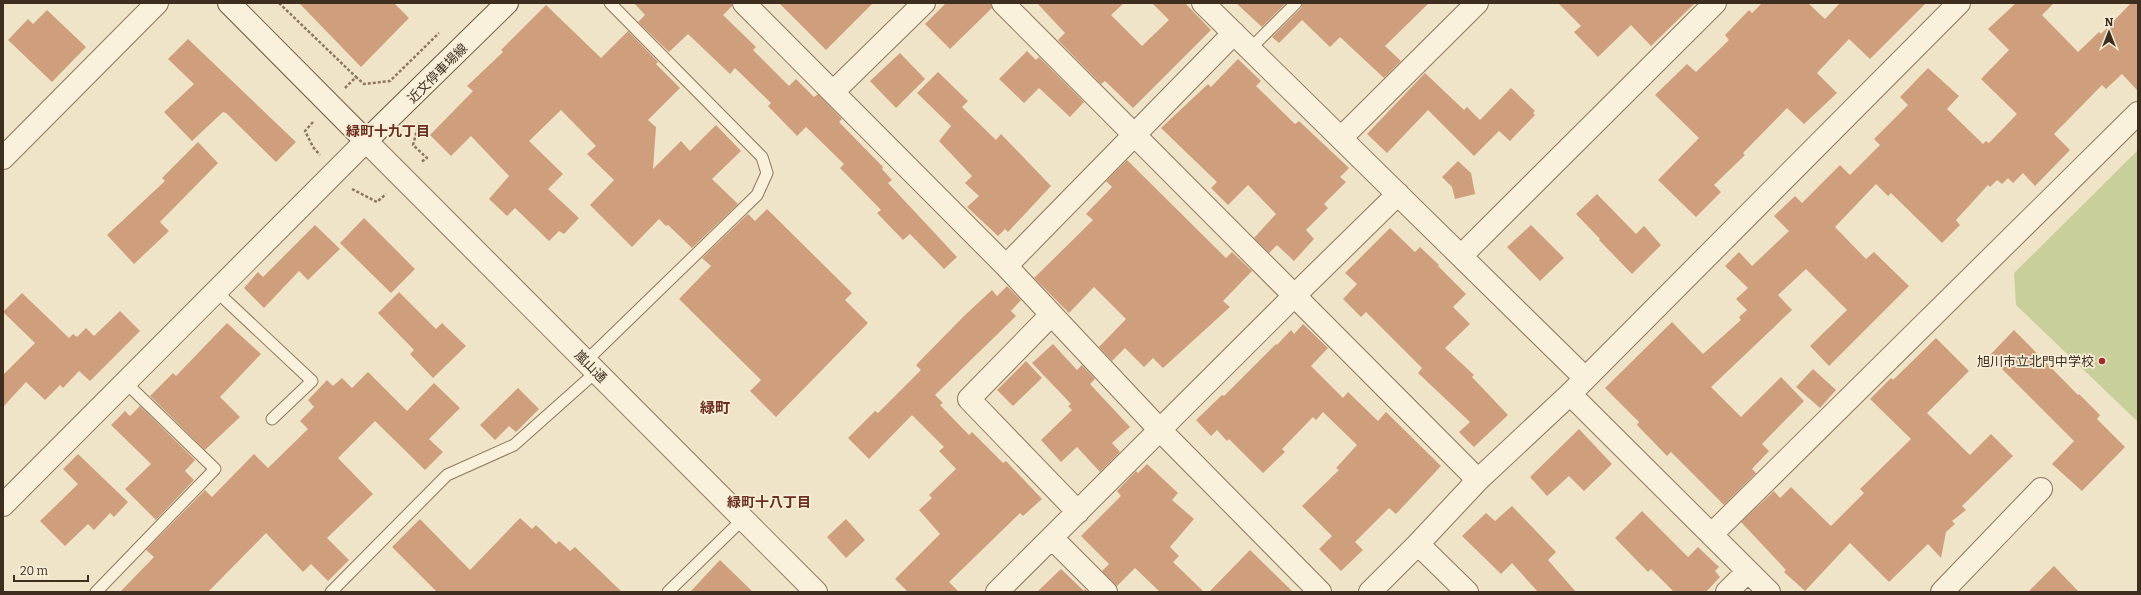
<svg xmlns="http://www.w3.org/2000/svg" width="2141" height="595" font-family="Bitter,'Noto Sans JP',serif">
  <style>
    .green { fill: #c9cf9b }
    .building { fill: #cf9f7d }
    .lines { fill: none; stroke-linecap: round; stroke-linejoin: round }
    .service-casing { stroke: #8d765c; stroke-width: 13 }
    .minor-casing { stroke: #8d765c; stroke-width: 24 }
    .tertiary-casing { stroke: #8d765c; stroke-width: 24 }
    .secondary-casing { stroke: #6f573f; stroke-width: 24 }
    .path { stroke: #8d765c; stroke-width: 2.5; stroke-dasharray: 3 2; stroke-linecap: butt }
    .service { stroke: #faf1dc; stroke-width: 11 }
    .minor { stroke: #faf1dc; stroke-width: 22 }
    .tertiary { stroke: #faf1dc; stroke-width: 22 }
    .secondary { stroke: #faf1dc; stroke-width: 22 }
    .poi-dot { fill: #9e2a2b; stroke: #f7eed8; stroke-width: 1.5 }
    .labels { text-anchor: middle; stroke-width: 3.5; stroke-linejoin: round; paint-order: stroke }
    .street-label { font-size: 13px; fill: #3d2e20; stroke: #f7eed8 }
    .poi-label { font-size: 13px; fill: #3d2e20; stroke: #f7eed8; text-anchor: end }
    .neighbourhood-label { font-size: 14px; font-weight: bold; fill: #6b2e1e; stroke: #f7eed8 }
    .quarter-label { font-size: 15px; font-weight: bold; fill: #6b2e1e; stroke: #f7eed8 }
  </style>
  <rect width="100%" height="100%" fill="#f0e4c8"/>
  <path class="green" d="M2138,150V422L2016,305L2014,273Z"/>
  <path class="building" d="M299,3H394L409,18L361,67Z
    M634,3H732V6L723,15L756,47L753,50L789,86L796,79L814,97L818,94L842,119L839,122L883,167L882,169L892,180L888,183L957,257L944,269L910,234L903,240L877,213L881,210L840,168L844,164L806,127L797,136L768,106L771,103L735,68L730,74L688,34L669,52L638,22L645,15Z
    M779,3H873L826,50Z
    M946,3H991L992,8L950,49L925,24Z
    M1037,3H1124L1111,15L1142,46L1169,20L1152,3H1185L1211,30L1133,108L1105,81L1101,84L1058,40L1065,33Z
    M1236,3H1286L1262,27Z
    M1303,3H1429L1385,46L1401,61L1384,78L1340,37L1330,47L1302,20L1279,43L1272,37L1301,8Z
    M1558,3H1695L1651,46L1631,25L1598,57L1574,32L1581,26Z
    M1762,3H1808L1825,19L1840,3H1926L1870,59L1849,39L1817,73L1837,93L1804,124L1787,108L1743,153L1745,155L1714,185L1721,192L1696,217L1658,180L1699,138L1655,95L1687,64L1696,72L1729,40L1725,35L1749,10L1752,13Z
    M2016,3H2054L2042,15L2078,52L2099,32L2101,34L2131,3H2138V91L2122,74L2106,89L2102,85L2054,134L2070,150L2035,186L2023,173L2013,183L2008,178L2002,184L1997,180L1990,187L1988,185L1956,220L1960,225L1942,243L1891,193L1888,196L1876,184L1835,227L1866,259L1874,252L1909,286L1829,366L1810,346L1847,310L1806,269L1778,295L1792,310L1711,387L1741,417L1781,377L1804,401L1762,444L1769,451L1752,469L1756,473L1724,505L1671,452L1667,456L1637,425L1639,422L1605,388L1672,322L1703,354L1741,320L1739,317L1747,310L1736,299L1748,288L1725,266L1739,252L1752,266L1789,231L1774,216L1795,196L1802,203L1840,165L1850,175L1880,145L1874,139L1908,105L1900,97L1928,68L1959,96L1947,109L1983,144L1986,141L1989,143L2017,114L1981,79L2009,50L1988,29Z
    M546,5L601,58L628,31L658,62L656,64L680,88L648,120L656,127L653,169L681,141L690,151L716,125L741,151L712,179L738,204L692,248L668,225L666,226L659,219L632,247L590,205L614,180L587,154L596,146L561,110L529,141L563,174L548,189L579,218L564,234L559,231L549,241L515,208L507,216L489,199L509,176L471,136L451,156L430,135L473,91L467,86L503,52L501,50Z
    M47,10L86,47L52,82L8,40L28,19L33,24Z
    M188,39L296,142L276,162L226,113L223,112L192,141L164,112L194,84L168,59Z
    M1027,51L1036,60L1039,57L1084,102L1070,117L1039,88L1024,103L999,79Z
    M900,53L925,79L896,108L870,81Z
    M1238,59L1261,81L1256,86L1295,124L1299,121L1349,168L1340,177L1346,182L1324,204L1328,208L1306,230L1314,239L1294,261L1277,245L1269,253L1254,238L1276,214L1248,185L1228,205L1211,188L1217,182L1161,128L1208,84L1211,87Z
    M938,72L968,101L962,107L996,140L1001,134L1051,186L1008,232L1005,229L998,236L967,207L979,196L965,183L972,176L939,141L951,126L917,93Z
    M1425,73L1464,110L1467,107L1480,120L1511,88L1535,111L1533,113L1535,115L1510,141L1499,131L1474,156L1428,110L1387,153L1367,134Z
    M198,142L218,163L160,222L169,231L134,264L107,235L165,181L162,178Z
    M1127,160L1226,258L1232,252L1252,271L1223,301L1230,307L1163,368L1153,358L1144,367L1125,348L1112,361L1099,347L1126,319L1094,287L1069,313L1034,278L1093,220L1086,214L1112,187L1106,181Z
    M1458,161L1471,173L1475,194L1455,199L1452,187L1442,177Z
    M1597,194L1636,234L1644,226L1661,245L1632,274L1599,240L1600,239L1576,214Z
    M767,209L852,293L845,300L868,323L776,417L750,391L761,380L679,299L711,266L702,258L748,214L755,221Z
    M364,218L415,269L391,293L340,243Z
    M315,225L340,249L308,280L299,271L264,308L244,288L258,272L263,277Z
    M1531,225L1564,258L1540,281L1507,247Z
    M1390,228L1415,252L1420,247L1439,265L1438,266L1466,294L1453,307L1470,324L1445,348L1474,375L1472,377L1508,415L1474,447L1459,432L1470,422L1418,373L1422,368L1366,312L1361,317L1343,299L1357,284L1345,273Z
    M1007,286L1021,300L1011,311L1016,316L935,395L943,403L940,405L969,435L972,432L1003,463L1006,461L1042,499L1023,516L1020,513L949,582L959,592H908L895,579L940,534L919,510L932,498L929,495L956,469L939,451L944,447L912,415L869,459L848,438L875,411L878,413L921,370L916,365L964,316L992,290L997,296Z
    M399,292L436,329L442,323L466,346L433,378L410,354L414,350L378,313Z
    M22,293L69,338L73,334L77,337L86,328L94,336L120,311L140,331L90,381L79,371L63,388L60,385L45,400L26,382L3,407V375L35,343L3,312Z
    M227,323L261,354L220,397L240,417L205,450L150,396L173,373L176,376Z
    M1303,324L1328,348L1311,366L1343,398L1348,392L1378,421L1386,412L1441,466L1396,514L1389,508L1355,542L1363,550L1341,571L1319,549L1332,536L1302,506L1339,470L1336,468L1357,445L1323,412L1316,420L1313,417L1282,449L1285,452L1263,473L1229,439L1227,441L1217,430L1211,436L1196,420L1222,395L1224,396L1276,344L1277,345L1291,330L1294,334Z
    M2014,330L2078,395L2079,394L2100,415L2097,419L2125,447L2082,491L2052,464L2074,441L1989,356Z
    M1936,338L1969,371L1927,413L1970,455L1991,434L2013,456L1962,506L1966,510L1952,521L1955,524L1946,532L1941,558L1928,544L1889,582L1850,543L1805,591L1784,572L1786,570L1741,522L1774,491L1780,498L1791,487L1831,526L1864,493L1860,489L1911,439L1870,399L1891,378L1893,380Z
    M1053,344L1077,370L1082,365L1095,379L1090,384L1130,427L1112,443L1120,452L1100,472L1077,447L1061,462L1041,440L1072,410L1068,406L1071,404L1032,363Z
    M1026,361L1042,378L1013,406L997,390Z
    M1813,369L1836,390L1820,408L1796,387Z
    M368,372L407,411L434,383L460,408L429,439L443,452L425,470L375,421L338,458L373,494L327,538L349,560L328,581L311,564L303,572L266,533L208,592H120L154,557L146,550L205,490L212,497L254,454L268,468L308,429L300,421L314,407L308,400L327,380L333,386L342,378L352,388Z
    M518,388L539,409L516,432L509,426L495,440L480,425Z
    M140,406L195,460L185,471L194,480L156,520L125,489L151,464L111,425L125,411L130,416Z
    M1579,429L1612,464L1584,491L1569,476L1547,496L1530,477Z
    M78,454L128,502L114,517L110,513L94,530L88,524L65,546L40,521L78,484L63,469Z
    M1147,464L1178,493L1172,500L1194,519L1170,547L1179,556L1173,562L1204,592H1160L1135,568L1117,586L1102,571L1109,564L1081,536L1121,496L1117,491L1136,471L1138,473Z
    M1512,506L1556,552L1548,560L1576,592H1538L1512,563L1501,574L1462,536L1486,513L1495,521Z
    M1642,511L1688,557L1698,547L1719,567L1715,571L1720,577L1706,592H1674L1651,569L1648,572L1615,538Z
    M520,518L532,529L536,525L556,544L559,541L570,551L575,547L622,592H437L392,547L420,519L470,570Z
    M846,519L865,540L846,558L827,537Z
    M1250,550L1293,592H1209Z
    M720,560L753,592H690Z
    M2054,566L2079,592H2028Z
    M1061,569L1084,591L1085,589L1088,592H1037Z"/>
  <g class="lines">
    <g class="service-casing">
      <path id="service" d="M1250,49L1296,3
        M216,291L312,381L272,419
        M586,361L757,195L767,173L762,157L610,3
        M96,592L215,469L125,382
        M331,592L447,475L514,445L596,372
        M668,592L743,519"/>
    </g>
    <g class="minor-casing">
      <path id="minor" d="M744,3L1006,266L1161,431L1320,592
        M1003,3L1478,480
        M1203,3L1585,378
        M833,92L924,3
        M1341,138L1477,3
        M3,158L157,3
        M1461,256L1715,3
        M1006,266L1234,33
        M1051,315L969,399L1078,512
        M1570,394L1769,592
        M3,505L366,141
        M1712,534L2138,113
        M1053,539L1106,592
        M1418,544L1467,592
        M997,592L1294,296L1398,194
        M1370,592L1418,544L1478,480L1570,394L1959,3
        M1727,592L1747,572
        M1942,592L2041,489"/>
    </g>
    <g class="tertiary-casing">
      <path id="tertiary" d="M366,141L816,592"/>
    </g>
    <g class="secondary-casing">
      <path id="secondary" d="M229,3L366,141L507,3"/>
    </g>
    <path class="path" d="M279,3L356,77
      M345,88L356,77L364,84L390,81L439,33
      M313,122L305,131L313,147L320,155
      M419,123L413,145L427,158L421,162
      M352,189L377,202L386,194"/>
    <use href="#service" class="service"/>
    <use href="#minor" class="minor"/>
    <use href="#tertiary" class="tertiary"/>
    <use href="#secondary" class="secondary"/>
  </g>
  <circle class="poi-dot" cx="2102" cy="361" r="4"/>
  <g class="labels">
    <g class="street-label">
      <text transform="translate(437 73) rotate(-45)" y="5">近文停車場線</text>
      <text transform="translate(591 366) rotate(45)" y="5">嵐山通</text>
    </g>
    <g class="poi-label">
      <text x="2094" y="366">旭川市立北門中学校</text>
    </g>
    <g class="neighbourhood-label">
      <text x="388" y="136">緑町十九丁目</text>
      <text x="769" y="507">緑町十八丁目</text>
    </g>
    <g class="quarter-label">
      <text x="715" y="413">緑町</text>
    </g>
  </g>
  <rect width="2141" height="595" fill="none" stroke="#3d2e20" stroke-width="8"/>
  <g transform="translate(2109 32)" stroke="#f7eed8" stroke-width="3" paint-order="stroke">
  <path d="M0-3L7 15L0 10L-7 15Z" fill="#3d2e20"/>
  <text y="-6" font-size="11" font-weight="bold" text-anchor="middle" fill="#3d2e20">N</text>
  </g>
  <path d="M14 575v6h74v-6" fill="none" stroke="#3d2e20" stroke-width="2"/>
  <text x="20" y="575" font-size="12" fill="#3d2e20" stroke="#f7eed8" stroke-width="3" paint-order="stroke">20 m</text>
</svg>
